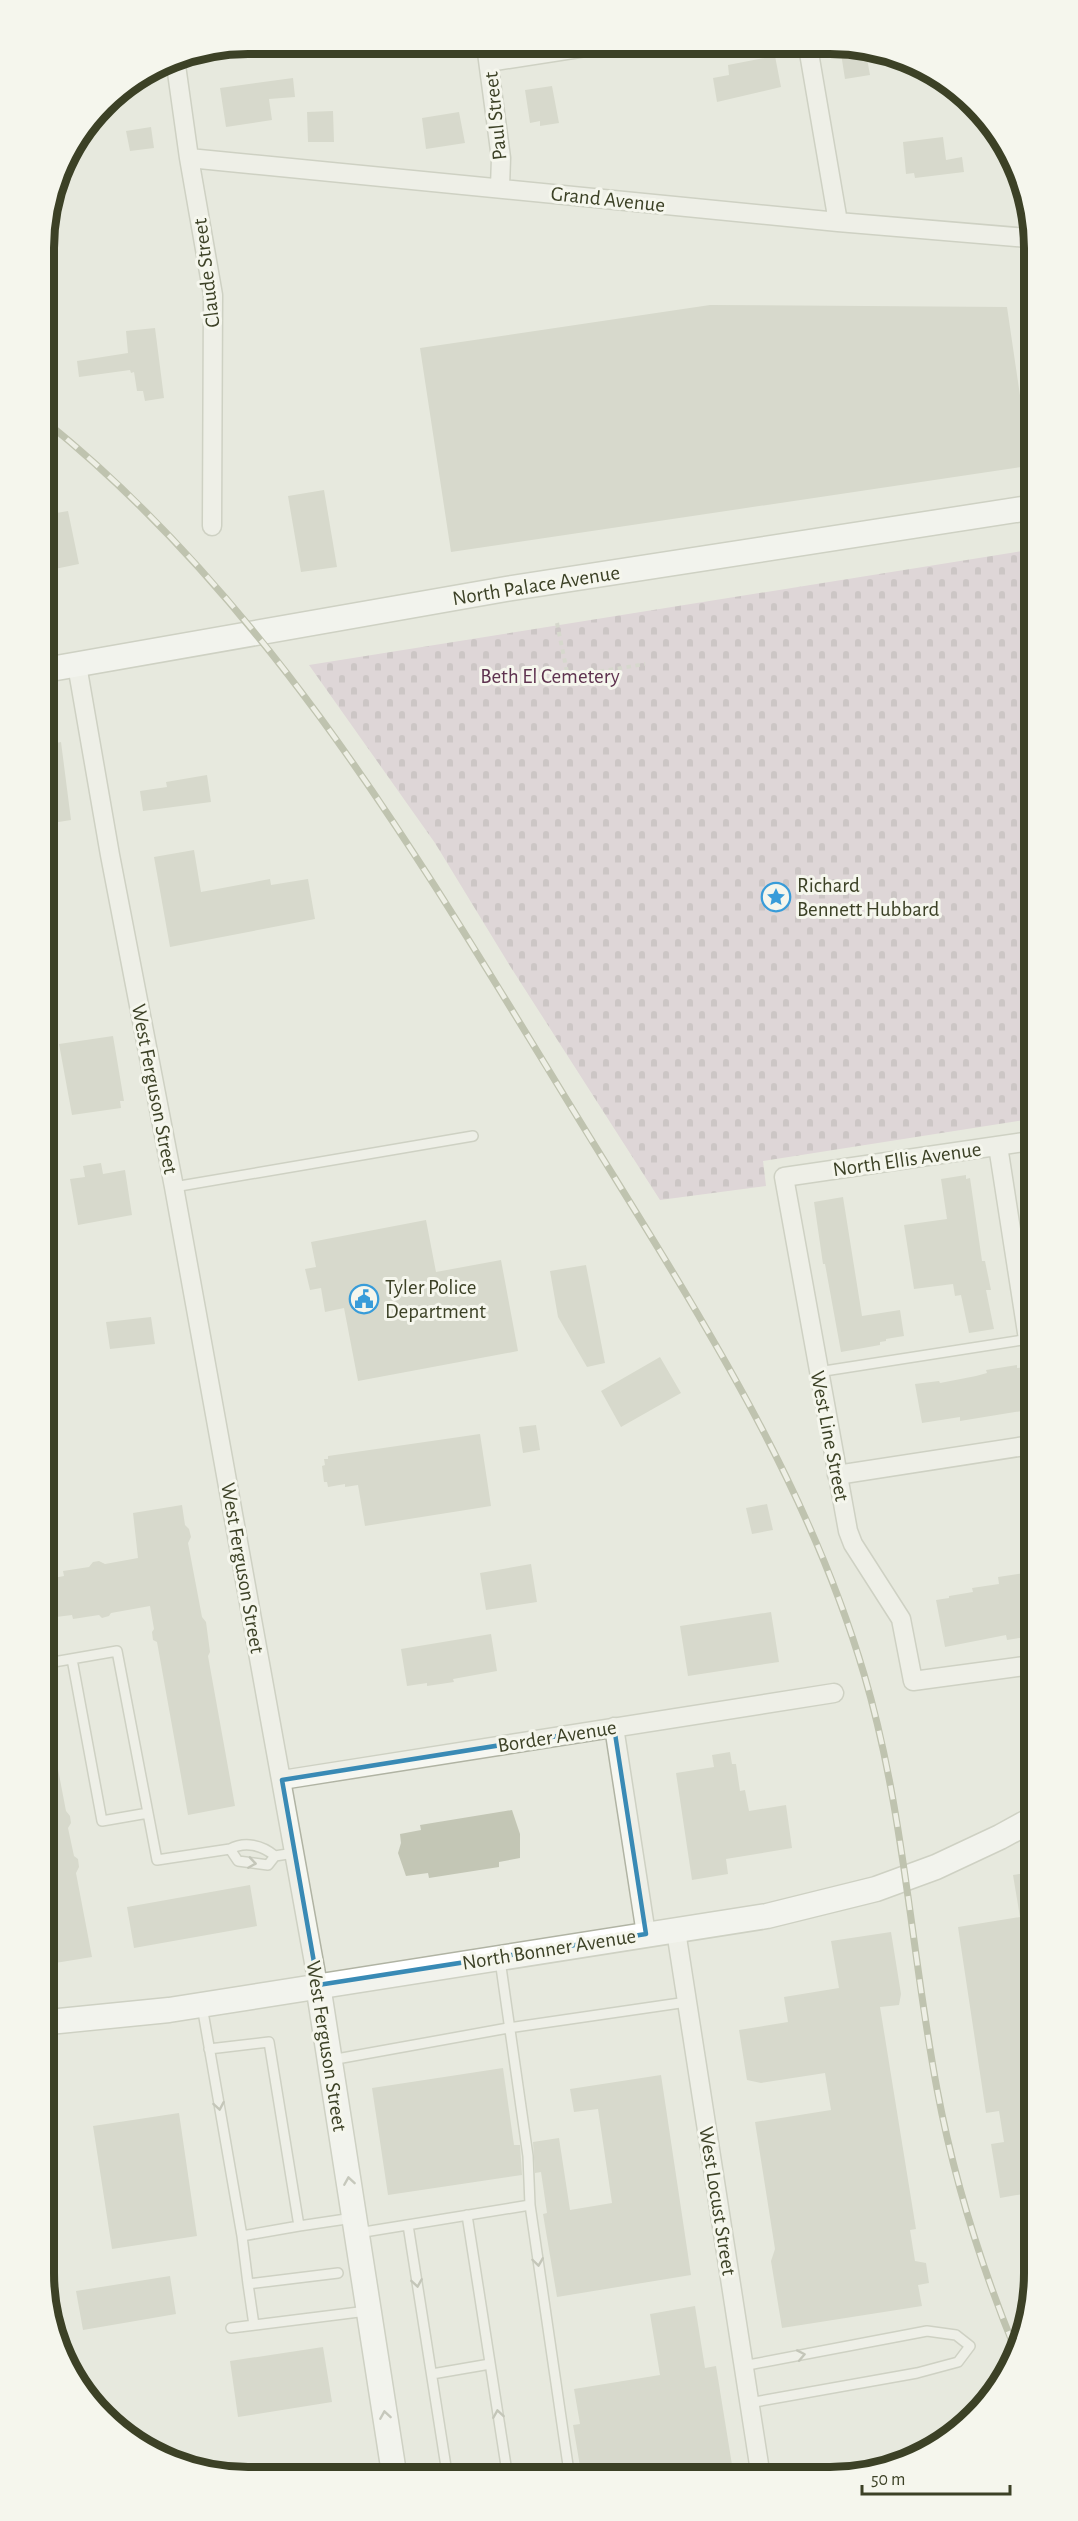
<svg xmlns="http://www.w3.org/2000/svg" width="1078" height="2521" font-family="'Alegreya Sans',sans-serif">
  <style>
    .cemetery { fill: url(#cemetery-stones) }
    .building { fill: #c3c6b5 }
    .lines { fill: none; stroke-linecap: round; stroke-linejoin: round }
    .lane-casing { stroke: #b0b3a3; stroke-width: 12 }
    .street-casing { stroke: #b0b3a3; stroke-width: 21 }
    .secondary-casing { stroke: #b0b3a3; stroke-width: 27 }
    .path { stroke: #c2c4b8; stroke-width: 4; stroke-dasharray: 4.5 4.5; stroke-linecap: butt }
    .lane { stroke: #f6f7f1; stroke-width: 9 }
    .street { stroke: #f6f7f1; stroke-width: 18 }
    .secondary { stroke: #fff; stroke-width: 24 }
    .rail-casing { stroke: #8f9476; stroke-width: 7 }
    .rail { stroke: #f5f6ed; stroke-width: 4.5; stroke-dasharray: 14; stroke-linecap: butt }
    .oneway { stroke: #999c8c }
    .oneway2 { stroke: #9ea092 }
    .marked { fill: none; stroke: #398ab5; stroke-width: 4.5; stroke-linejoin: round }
    .labels { text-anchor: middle; stroke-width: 6; stroke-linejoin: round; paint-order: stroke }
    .street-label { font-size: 21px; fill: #3c4126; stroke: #f5f6ed }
    .park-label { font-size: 21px; fill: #5e324f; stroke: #f5f6ed }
    .poi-label { font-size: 21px; fill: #3c4126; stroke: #f5f6ed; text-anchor: start }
    .rim { fill: none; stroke: #3c4126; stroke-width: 8 }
  </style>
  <defs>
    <pattern id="cemetery-stones" width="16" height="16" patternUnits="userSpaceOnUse" patternTransform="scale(1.5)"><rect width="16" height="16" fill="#d3bece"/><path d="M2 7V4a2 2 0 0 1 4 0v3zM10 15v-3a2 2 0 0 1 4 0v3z" fill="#ac9ca7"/></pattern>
  </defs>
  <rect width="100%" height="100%" fill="#e7e9de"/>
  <path class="cemetery" d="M1029,550L1030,1119L763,1161L766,1186L660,1200L510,966L435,843L309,665Z"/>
  <path class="building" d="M840,47H865L870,75L845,79Z
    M775,56L781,87L717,102L713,78L729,75L728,65Z
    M293,78L295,97L269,99L272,120L226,127L220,88Z
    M552,86L559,123L540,126V121L530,123L525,90Z
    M333,111L334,142H308L307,112Z
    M459,112L465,143L426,149L422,118Z
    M151,127L154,148L130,151L126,131Z
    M943,137L946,160L962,157L964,172L915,178L914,173L906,174L903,142Z
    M710,305L1007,307L1023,416L1028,415V466L451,552L420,348Z
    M155,328L164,398L145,401L143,391H137L134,372L131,373L130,370L79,377L77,361L128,353L126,331Z
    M324,490L337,567L301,572L288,496Z
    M68,511L79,564L45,571V543L48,542L45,515Z
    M61,742L71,820L46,824V745Z
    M207,775L211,802L143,811L140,791L167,787L166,782Z
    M194,850L201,892L270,879L271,885L308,879L315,919L170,947L154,857Z
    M113,1036L124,1101H120L121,1108L72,1115L59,1044Z
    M101,1163L103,1174L125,1170L132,1215L78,1225L70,1179L85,1177L83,1166Z
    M966,1175V1179L970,1178L982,1261H985L991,1290H986L994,1329L969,1333L961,1295L955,1296L953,1284L914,1289L904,1225L947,1219L941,1179Z
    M843,1197L862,1316L900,1310L904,1336L886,1339V1341L880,1342V1345L841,1352L825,1264H823L814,1202Z
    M426,1220L436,1272L501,1260L518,1351L358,1381L344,1308L325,1312L321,1288L310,1290L305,1269L316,1267L311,1242Z
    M586,1265L605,1363L587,1367L558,1317L550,1271Z
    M151,1317L155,1344L110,1349L106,1322Z
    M660,1357L681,1393L621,1427L601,1391Z
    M1017,1365V1368L1028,1367L1031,1387V1405L1027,1406L1028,1410L960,1421V1417L922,1423L915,1384L939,1381L940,1383L976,1376L987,1373L986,1370Z
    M536,1425L540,1450L523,1453L519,1427Z
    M480,1434L491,1506L365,1526L358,1485L345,1487V1484L328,1487L327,1482H324L322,1466L325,1465L324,1459H328V1456Z
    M767,1504L773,1530L752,1534L746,1508Z
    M182,1505L185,1525L189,1529L191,1537L188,1543L202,1617L206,1622L210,1652L208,1656L235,1806L188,1815L157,1642L153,1640L152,1632L154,1629L150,1606L111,1613L109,1616L102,1618L99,1615L73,1619L72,1615L48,1618V1579L64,1576L63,1571L89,1567L93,1562L99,1561L105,1564L138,1558L133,1513Z
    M531,1564L537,1602L486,1610L480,1573Z
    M1032,1572V1636L1007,1640L1006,1635L945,1647L936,1600L949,1598V1596L973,1592L972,1588L999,1584L998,1577Z
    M771,1612L779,1662L688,1676L680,1626Z
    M491,1634L497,1671L453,1679L454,1682L427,1686V1683L407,1686L401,1649Z
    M730,1752L732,1764H736L740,1791L745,1790L749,1811L786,1805L792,1848L726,1859L728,1874L692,1880L676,1773L714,1767L712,1755Z
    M57,1764L66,1811L70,1816L71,1823L68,1828L74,1856L78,1859L79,1867L76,1873L92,1957L49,1964V1765Z
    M512,1810L520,1834V1858L499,1862V1867L429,1878L428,1873L406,1876L398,1853L401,1843L400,1834L421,1830L420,1825Z
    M1033,1872L1034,2192L1000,2198L991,2144L1004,2142L999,2111L986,2113L958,1927L1020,1917L1013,1875Z
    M250,1885L257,1926L134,1948L127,1907Z
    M891,1932L901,1994L899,2005L880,2007L916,2229L910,2230L915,2261L926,2263L929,2283L918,2285L922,2306L782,2328L771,2261L775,2249L755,2122L831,2110L825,2073L761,2083L747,2080L739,2030L788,2022L784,1997L839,1988L831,1941Z
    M503,2068L514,2145H520L522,2175L388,2195L372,2088Z
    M661,2075L691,2275L557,2297L543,2214L547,2213L541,2172L535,2173L533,2142L559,2138L570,2210L612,2203L598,2109L574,2112L570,2089Z
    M179,2113L197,2236L112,2249L93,2126Z
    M170,2276L176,2314L83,2330L76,2291Z
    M695,2306L705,2368L716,2366L733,2471L581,2472L573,2425L580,2424L574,2389L660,2375L650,2314Z
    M323,2347L332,2402L238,2417L230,2361Z"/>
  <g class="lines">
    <g class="lane-casing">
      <path id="lane" d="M174,1187L473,1136
        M818,1372L1029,1339
        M72,1659L102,1821L148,1813
        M48,1663L117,1651L157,1860L230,1849C245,1841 262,1845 275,1856
        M230,1849L238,1861L268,1865L275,1856L294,1853
        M500,1960L528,2156L530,2205L569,2472
        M202,2006L242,2236L248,2284L338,2273
        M209,2049L269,2042L299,2226L242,2236
        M331,2060L508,2028L687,2002
        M467,2215L507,2472
        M408,2225L447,2473
        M299,2226L353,2218
        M358,2233L530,2205
        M248,2284L254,2325
        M231,2328L367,2311
        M743,2366L927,2331L956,2335L970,2346L958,2362L917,2373L749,2403
        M432,2374L490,2364"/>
    </g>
    <g class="street-casing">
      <path id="street" d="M486,45L501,158L500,187
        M808,47L838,222
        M175,58L189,158L213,295L212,526
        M489,62L592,46
        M189,158L838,222L1028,238
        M77,665L110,855L174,1187L318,1985
        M1031,1141L784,1177L848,1531L853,1544L901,1619L913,1681L1032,1665
        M998,1146L1028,1339
        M837,1475L1031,1445
        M614,1727L646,1934
        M282,1780L834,1693
        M676,1931L760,2471"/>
    </g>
    <g class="secondary-casing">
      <path id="secondary" d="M45,670L506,589L1029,508
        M318,1985L394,2473
        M49,2022L169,2010L767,1916L876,1889L936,1867L1000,1837L1033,1819"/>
    </g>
    <path class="path" d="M557,623L568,677
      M520,685L645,664"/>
    <use href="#lane" class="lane"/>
    <use href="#street" class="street"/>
    <use href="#secondary" class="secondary"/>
    <g class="rail-casing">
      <path id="rail" d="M45,421C277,608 427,872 581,1123C689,1299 805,1474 864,1674C904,1809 911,1951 937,2089C954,2180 982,2269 1017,2354"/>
    </g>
    <use href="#rail" class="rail"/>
  </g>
  <defs><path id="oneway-chevron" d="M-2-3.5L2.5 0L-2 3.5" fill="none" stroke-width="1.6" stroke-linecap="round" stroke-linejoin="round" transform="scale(1.5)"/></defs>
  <g class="oneway">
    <use href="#oneway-chevron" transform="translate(252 1863) rotate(9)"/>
    <use href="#oneway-chevron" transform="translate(219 2106) rotate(80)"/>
    <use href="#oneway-chevron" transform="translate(538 2262) rotate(82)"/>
    <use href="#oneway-chevron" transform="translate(417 2283) rotate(81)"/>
    <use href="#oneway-chevron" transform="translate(801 2355) rotate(-11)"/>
    <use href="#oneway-chevron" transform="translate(498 2414) rotate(-99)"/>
  </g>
  <g class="oneway2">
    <use href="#oneway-chevron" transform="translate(349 2181) rotate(-99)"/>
    <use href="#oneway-chevron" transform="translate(385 2415) rotate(-99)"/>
  </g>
  <path d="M0 0H1078V2521H0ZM614,1727L646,1934L318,1985L282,1780Z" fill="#e7e9de" fill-opacity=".55" fill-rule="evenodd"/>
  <path class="marked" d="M614,1727L646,1934L318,1985L282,1780Z"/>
  <defs>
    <g id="sight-ring" transform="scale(1.5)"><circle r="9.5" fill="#f5f6ed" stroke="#389cd9" stroke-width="1.5"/><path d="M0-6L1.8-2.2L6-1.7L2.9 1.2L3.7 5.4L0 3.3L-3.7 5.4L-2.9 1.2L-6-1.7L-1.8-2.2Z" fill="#389cd9"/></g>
    <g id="civic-ring" transform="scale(1.5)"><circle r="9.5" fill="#f5f6ed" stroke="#389cd9" stroke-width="1.5"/><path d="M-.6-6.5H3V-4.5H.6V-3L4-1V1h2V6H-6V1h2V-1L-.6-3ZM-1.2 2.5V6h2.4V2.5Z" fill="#389cd9"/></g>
  </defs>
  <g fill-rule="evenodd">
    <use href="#sight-ring" x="776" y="897"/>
    <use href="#civic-ring" x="364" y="1299"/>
  </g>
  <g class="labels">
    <g class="street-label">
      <text transform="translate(495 116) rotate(-96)" y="7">Paul Street</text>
      <text transform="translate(608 199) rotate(6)" y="7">Grand Avenue</text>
      <text transform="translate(206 273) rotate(-97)" y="7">Claude Street</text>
      <text transform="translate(536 585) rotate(-9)" y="7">North Palace Avenue</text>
      <text transform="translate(155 1089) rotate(79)" y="7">West Ferguson Street</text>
      <text transform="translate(907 1159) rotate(-8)" y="7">North Ellis Avenue</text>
      <text transform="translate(830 1436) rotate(79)" y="7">West Line Street</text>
      <text transform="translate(243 1568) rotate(80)" y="7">West Ferguson Street</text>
      <text transform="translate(557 1736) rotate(-9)" y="7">Border Avenue</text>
      <text transform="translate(549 1949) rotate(-9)" y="7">North Bonner Avenue</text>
      <text transform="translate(327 2046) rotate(81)" y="7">West Ferguson Street</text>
      <text transform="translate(718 2201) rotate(81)" y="7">West Locust Street</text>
    </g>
    <g class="park-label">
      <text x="550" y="683">Beth El Cemetery</text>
    </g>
    <g class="poi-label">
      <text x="797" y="892">Richard<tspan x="797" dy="24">Bennett Hubbard</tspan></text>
      <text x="385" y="1294">Tyler Police<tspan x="385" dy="24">Department</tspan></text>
    </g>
  </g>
  <path d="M0 0H1078V2521H0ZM248 54H830A194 194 0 0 1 1024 248V2273A194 194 0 0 1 830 2467H248A194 194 0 0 1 54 2273V248A194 194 0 0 1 248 54Z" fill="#f5f6ed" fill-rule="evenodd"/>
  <path class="rim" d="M248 54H830A194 194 0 0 1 1024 248V2273A194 194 0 0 1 830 2467H248A194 194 0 0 1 54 2273V248A194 194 0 0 1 248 54Z"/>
  <path d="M862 2485v9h148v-9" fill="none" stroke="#3c4126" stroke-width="3"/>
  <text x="871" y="2485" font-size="18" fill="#3c4126" stroke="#f5f6ed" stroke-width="4.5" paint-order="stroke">50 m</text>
</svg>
